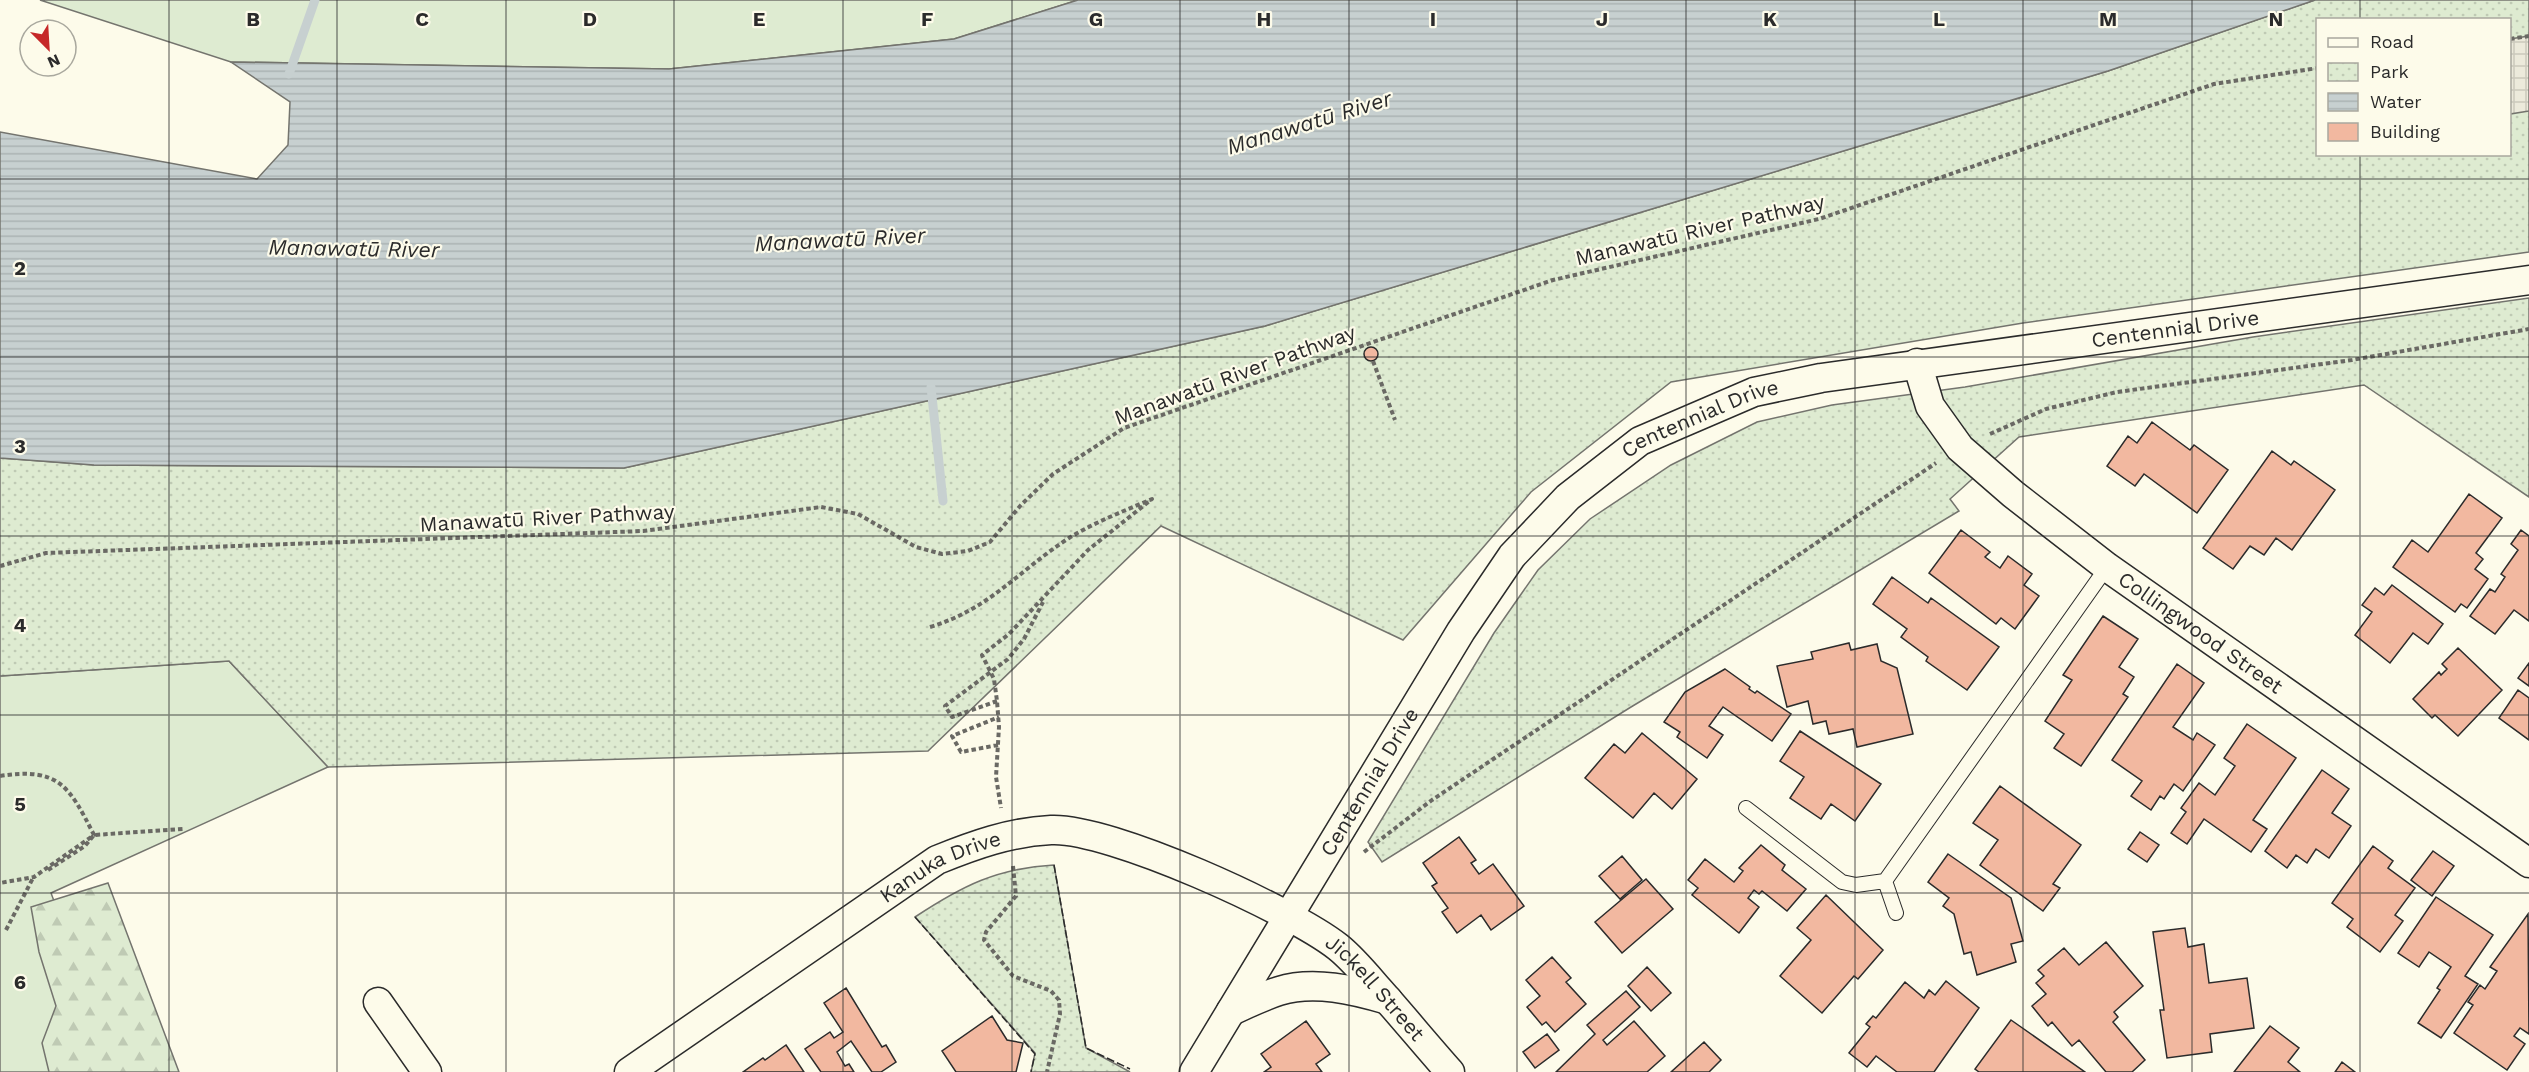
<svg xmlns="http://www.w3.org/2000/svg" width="2529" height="1072" font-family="'Work Sans',sans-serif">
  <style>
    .green { fill: #deebd1; stroke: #74746e; stroke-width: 1.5 }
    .forest { fill: url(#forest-firs); stroke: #74746e; stroke-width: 1.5 }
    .park { fill: url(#park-dots); stroke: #74746e; stroke-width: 1.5; fill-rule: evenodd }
    .plaza { fill: url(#plaza-grid); stroke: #74746e; stroke-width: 1.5 }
    .water { fill: url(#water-rules); stroke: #74746e; stroke-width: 1.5 }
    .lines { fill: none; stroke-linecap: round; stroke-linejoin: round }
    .stream { stroke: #c7d0d0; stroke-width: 9 }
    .building { fill: #f2b8a0; stroke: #2b2b2b; stroke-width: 1.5 }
    .service-casing { stroke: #2b2b2b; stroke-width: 16 }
    .minor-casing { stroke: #2b2b2b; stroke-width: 31 }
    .path { stroke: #6a6964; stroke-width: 4; stroke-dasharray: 4.5 3; stroke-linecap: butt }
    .service { stroke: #fdfbea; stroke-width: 14 }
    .minor { stroke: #fdfbea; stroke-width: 28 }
    .fence { stroke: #2b2b2b; stroke-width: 1.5; stroke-dasharray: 8 3; stroke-linecap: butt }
    .grid { fill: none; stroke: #2b2b2b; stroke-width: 1.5; stroke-opacity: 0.55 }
    .labels { text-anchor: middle; stroke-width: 4.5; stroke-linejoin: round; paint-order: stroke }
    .street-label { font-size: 21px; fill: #2b2b2b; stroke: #fdfbea }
    .water-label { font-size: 22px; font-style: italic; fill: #2b2b2b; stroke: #fdfbea }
    .grid-label { font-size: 20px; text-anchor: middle; font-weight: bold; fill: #2b2b2b; stroke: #fdfbea; stroke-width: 4.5; stroke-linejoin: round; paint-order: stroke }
  </style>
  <defs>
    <pattern id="forest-firs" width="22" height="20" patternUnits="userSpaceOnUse" patternTransform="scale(1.5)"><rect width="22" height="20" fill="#deebd1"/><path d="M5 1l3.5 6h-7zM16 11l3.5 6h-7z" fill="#bfcab4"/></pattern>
    <pattern id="park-dots" width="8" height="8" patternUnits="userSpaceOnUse" patternTransform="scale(1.5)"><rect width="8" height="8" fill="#deebd1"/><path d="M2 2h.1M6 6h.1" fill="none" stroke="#bfcab4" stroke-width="1.8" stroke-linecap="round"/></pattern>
    <pattern id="plaza-grid" width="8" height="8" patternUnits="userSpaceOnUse" patternTransform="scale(1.5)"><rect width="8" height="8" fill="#eceadb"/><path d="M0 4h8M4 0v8" fill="none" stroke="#cbc9bc"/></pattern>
    <pattern id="water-rules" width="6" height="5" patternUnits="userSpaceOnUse" patternTransform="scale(1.5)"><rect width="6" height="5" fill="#c7d0d0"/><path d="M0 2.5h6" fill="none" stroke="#abb3b3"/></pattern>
  </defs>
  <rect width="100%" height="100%" fill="#fdfbea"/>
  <path class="green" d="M40,0H1078L954,39L669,69L231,62Z
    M229,661L328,767L51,893L117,1072H0V676Z"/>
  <path class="forest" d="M108,883L179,1072H49L42,1043L56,1006L39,952L31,907Z"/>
  <path class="park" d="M2315,0H2529V252L2023,323L1671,382L1531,492L1403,640L1161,526L928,751L328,767L229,661L0,676V458L94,465L624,468L1265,326L2108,71ZM2318,20H2510V154H2318Z
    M2529,298V497L2364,385L2019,437L1950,499L1959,511L1631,707L1382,862L1368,842L1494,633L1538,570L1590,519L1671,465L1757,422L1832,405L1965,387L2253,337Z
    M1054,865L1086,1048L1130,1072H1031L1035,1053L915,917C962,886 997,868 1054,865Z"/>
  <path class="plaza" d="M2529,36V111L2510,114V39Z"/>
  <path class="water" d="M1078,0H2315L2108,71L1265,326L624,468L94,465L0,458V132L257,179L288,145L290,102L231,62L669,69L954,39Z"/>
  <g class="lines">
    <path class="stream" d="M289,74L315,0
      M931,387L943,501"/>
  </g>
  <path class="building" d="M1364 354a7 7 0 1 1 14 0a7 7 0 1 1-14 0Z
    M2152,422L2190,450L2194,445L2228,470L2197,513L2144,474L2135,486L2107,466L2128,436L2137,443Z
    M2272,451L2291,465L2294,461L2335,490L2292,550L2276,538L2264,555L2250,546L2233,569L2203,548Z
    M2469,494L2502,518L2476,553L2483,559L2475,569L2488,579L2467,608L2461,604L2455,612L2393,567L2412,540L2428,552Z
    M1961,530L1990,552L1985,557L2000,568L2008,556L2032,574L2024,585L2039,596L2015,629L2001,618L1996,624L1929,573Z
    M2521,530L2529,536V621L2514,610L2495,634L2470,616L2490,589L2495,592L2505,577L2501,574L2518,550L2511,544Z
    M1892,577L1928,603L1931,598L1999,647L1967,690L1926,661L1928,657L1901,637L1907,629L1873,604Z
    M2392,585L2443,624L2428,644L2413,633L2390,663L2355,635L2372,612L2362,605L2375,588L2384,595Z
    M2103,616L2138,639L2119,667L2134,677L2123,694L2128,697L2081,766L2054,748L2064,734L2045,721L2072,680L2063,675Z
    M1849,643L1851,650L1877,644L1881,661L1897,668L1913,734L1857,747L1853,729L1829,734L1826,721L1813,724L1808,701L1787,707L1777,666L1813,659L1811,652Z
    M2458,648L2502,690L2458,736L2435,715L2432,718L2413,699L2439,672L2441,675L2447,669L2442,664Z
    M2529,663V686L2518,678Z
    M2177,664L2204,683L2173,727L2193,740L2197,733L2215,745L2183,791L2174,784L2164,799L2160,796L2151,810L2131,796L2142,781L2112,760Z
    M1725,669L1750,687L1749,689L1755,693L1757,691L1791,714L1772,741L1723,707L1709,726L1723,735L1707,758L1677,737L1680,732L1664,722L1685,692Z
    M2518,690L2529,698V740L2499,718Z
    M2247,724L2296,758L2253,820L2267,829L2251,852L2204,819L2187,844L2171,833L2186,812L2181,808L2199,783L2215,795L2235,766L2224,758Z
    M1800,731L1881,784L1855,821L1831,804L1821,819L1790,798L1804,777L1780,761Z
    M1642,733L1697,779L1672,809L1654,793L1633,818L1585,778L1614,744L1625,753Z
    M2322,770L2349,789L2332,813L2351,826L2329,858L2316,849L2307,863L2296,855L2287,868L2265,851Z
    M2000,786L2081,845L2053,884L2060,888L2043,911L1980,865L1998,840L1973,823Z
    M2140,832L2159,845L2147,862L2128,849Z
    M1459,837L1476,860L1471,863L1479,874L1493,864L1524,906L1491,930L1481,915L1457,933L1442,912L1448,908L1432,886L1437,883L1423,863Z
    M1761,845L1785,865L1782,870L1806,889L1787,911L1762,891L1759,894L1754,890L1748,898L1759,907L1739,933L1692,895L1698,888L1688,880L1705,859L1734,882L1743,871L1739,868Z
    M2373,846L2393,861L2388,868L2415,888L2395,915L2403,921L2380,952L2347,927L2353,919L2332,903Z
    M2433,851L2454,866L2432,896L2411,880Z
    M1948,854L2011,898L2023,941L2011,944L2016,962L1977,975L1971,952L1964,954L1954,914L1943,906L1949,898L1928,882Z
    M1622,856L1642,880L1620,899L1599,876Z
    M1646,879L1673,909L1622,953L1595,922Z
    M1826,895L1883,950L1858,979L1854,976L1822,1013L1780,976L1811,940L1797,928Z
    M2436,897L2493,935L2465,976L2478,984L2441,1038L2418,1023L2440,990L2437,988L2451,967L2429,952L2419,967L2398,953Z
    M2528,914L2529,1034L2520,1028L2514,1036L2525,1044L2507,1070L2454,1033L2473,1005L2468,1002L2480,985L2485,989L2497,971L2490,967Z
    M2185,928L2188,947L2204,944L2209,983L2247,978L2254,1028L2210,1034L2212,1052L2167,1058L2160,1010H2164L2153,932Z
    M2106,942L2143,986L2114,1012L2118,1017L2113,1022L2145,1060L2132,1072H2106L2079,1040L2072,1046L2052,1022L2048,1026L2032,1006L2046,994L2036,983L2044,976L2038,970L2064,948L2079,965Z
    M1552,957L1571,978L1566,982L1586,1004L1555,1032L1546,1022L1542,1025L1527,1007L1540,996L1526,980Z
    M1647,967L1671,993L1651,1011L1628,986Z
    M1946,981L1979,1008L1934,1072H1897L1876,1056L1867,1067L1849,1053L1870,1027L1866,1024L1873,1016L1876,1018L1905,982L1924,998L1929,990L1935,995Z
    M846,988L882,1047L886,1045L896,1062L881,1072H872L851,1041L837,1052L845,1066L849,1064L854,1072H821L805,1049L830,1032L834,1038L843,1032L824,1003Z
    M1626,991L1640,1007L1603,1040L1607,1045L1634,1021L1665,1056L1647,1072H1556L1595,1034L1587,1025Z
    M992,1016L1007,1040L1023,1043L1016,1072H956L942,1051Z
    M2011,1020L2085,1072H1979L1975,1069Z
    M1306,1021L1330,1054L1316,1064L1322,1072H1264L1271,1067L1261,1054Z
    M2270,1026L2299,1048L2288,1062L2300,1072H2234Z
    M1547,1034L1559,1050L1535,1068L1523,1052Z
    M1704,1042L1721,1060L1709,1072H1671Z
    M786,1045L804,1072H743L763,1058L765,1060Z
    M2342,1062L2355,1072H2335Z"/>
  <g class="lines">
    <g class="service-casing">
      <path id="service" d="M1746,808L1842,882L1856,885L1885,881L2107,567
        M1885,881L1896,913"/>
    </g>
    <g class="minor-casing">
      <g id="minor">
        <path id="s1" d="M1917,363L1930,406L1960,448L2013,494L2107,567L2529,863"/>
        <path d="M378,1002L427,1072"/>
        <path d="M1231,1011C1247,1004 1263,996 1279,991C1314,980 1354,990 1388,1000"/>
        <path id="s2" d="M629,1072L937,860C974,845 1010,832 1051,830C1109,827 1291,910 1338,947C1353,959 1366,975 1379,990C1403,1017 1426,1045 1450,1072"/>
        <path id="s3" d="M1194,1072L1461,631L1512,556L1568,497L1640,441L1754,392L1821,378L2529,280"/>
      </g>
    </g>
    <path class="path" d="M2510,39L2529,36
      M1373,361L1395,420
      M1990,434L2046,409L2117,392L2352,360L2529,329
      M0,566L46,553L643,531L821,507L858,514L916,547L942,554L968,551L990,542L1021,505L1053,474L1124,428L1553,280L1819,219L2214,84L2318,68
      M930,627C990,609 1018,571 1069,538C1095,522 1124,511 1152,499L1088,550L1009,634L982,655L994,679L997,701L999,727L996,777L1001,808
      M997,701L952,717L945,706L1008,659L1024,639L1043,602
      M998,745L961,752L952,736L999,717
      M0,776C59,767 69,786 94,835L34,877L0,883
      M1364,852L1432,800L1936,463
      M1013,866L1016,896L986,932L984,940L1013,976L1051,991L1059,1000L1060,1014L1047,1072
      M48,870L85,846L94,835L183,829
      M6,930L33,878"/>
    <use href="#service" class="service"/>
    <use href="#minor" class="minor"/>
    <path class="fence" d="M1054,865L1086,1048L1130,1069
      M915,917L1035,1054L1031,1072"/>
  </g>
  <path class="grid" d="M169,0V1072M337,0V1072M506,0V1072M674,0V1072M843,0V1072M1012,0V1072M1180,0V1072M1349,0V1072M1517,0V1072M1686,0V1072M1855,0V1072M2023,0V1072M2192,0V1072M2360,0V20M2360,154V1072M0,179H2529M0,357H2529M0,536H2529M0,715H2529M0,893H2529"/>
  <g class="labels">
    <g class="street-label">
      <text transform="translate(1700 230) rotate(-13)" y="7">Manawatū River Pathway</text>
      <text dy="7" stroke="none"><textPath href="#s3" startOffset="1329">Centennial Drive</textPath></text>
      <text transform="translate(1235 375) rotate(-20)" y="7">Manawatū River Pathway</text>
      <text dy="7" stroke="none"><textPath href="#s3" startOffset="843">Centennial Drive</textPath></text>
      <text transform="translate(547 518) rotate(-3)" y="7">Manawatū River Pathway</text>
      <text dy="7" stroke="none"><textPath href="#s1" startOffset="400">Collingwood Street</textPath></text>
      <text dy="7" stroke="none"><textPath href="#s3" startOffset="339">Centennial Drive</textPath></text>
      <text dy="7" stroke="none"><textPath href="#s2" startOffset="374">Kanuka Drive</textPath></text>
      <text dy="7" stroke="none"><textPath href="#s2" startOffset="860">Jickell Street</textPath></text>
    </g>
    <g class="water-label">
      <text transform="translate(1309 122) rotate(-17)" y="8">Manawatū River</text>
      <text transform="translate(840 239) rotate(-3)" y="8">Manawatū River</text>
      <text transform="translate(354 248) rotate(1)" y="8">Manawatū River</text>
    </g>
  </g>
  <g class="grid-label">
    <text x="253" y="26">B</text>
    <text x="422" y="26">C</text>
    <text x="590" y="26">D</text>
    <text x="759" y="26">E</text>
    <text x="927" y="26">F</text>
    <text x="1096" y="26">G</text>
    <text x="1264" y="26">H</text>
    <text x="1433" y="26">I</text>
    <text x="1602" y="26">J</text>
    <text x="1770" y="26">K</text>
    <text x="1939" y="26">L</text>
    <text x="2108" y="26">M</text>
    <text x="2276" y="26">N</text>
    <text x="20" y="275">2</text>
    <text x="20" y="453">3</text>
    <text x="20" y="632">4</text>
    <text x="20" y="811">5</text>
    <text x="20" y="989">6</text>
  </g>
  <rect x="2316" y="18" width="195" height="138" fill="#fdfbea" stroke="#a9a89e" stroke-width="1.5"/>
  <rect x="2328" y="38" width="30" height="9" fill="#fdfbea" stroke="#a9a89e" stroke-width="1.5"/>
  <text x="2370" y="48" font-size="18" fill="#2b2b2b">Road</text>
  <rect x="2328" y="63" width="30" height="18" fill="url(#park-dots)" stroke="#a9a89e" stroke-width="1.5"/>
  <text x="2370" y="78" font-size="18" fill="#2b2b2b">Park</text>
  <rect x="2328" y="93" width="30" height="18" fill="url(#water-rules)" stroke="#a9a89e" stroke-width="1.5"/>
  <text x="2370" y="108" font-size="18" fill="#2b2b2b">Water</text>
  <rect x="2328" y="123" width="30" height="18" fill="#f2b8a0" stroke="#a9a89e" stroke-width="1.5"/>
  <text x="2370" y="138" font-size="18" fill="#2b2b2b">Building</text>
  <g transform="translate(48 48) rotate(156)"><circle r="28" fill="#fdfbea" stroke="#a9a89e" stroke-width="1.5"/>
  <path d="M0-4.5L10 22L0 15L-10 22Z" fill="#c62828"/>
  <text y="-9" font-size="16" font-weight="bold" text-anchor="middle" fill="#2b2b2b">N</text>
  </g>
</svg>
